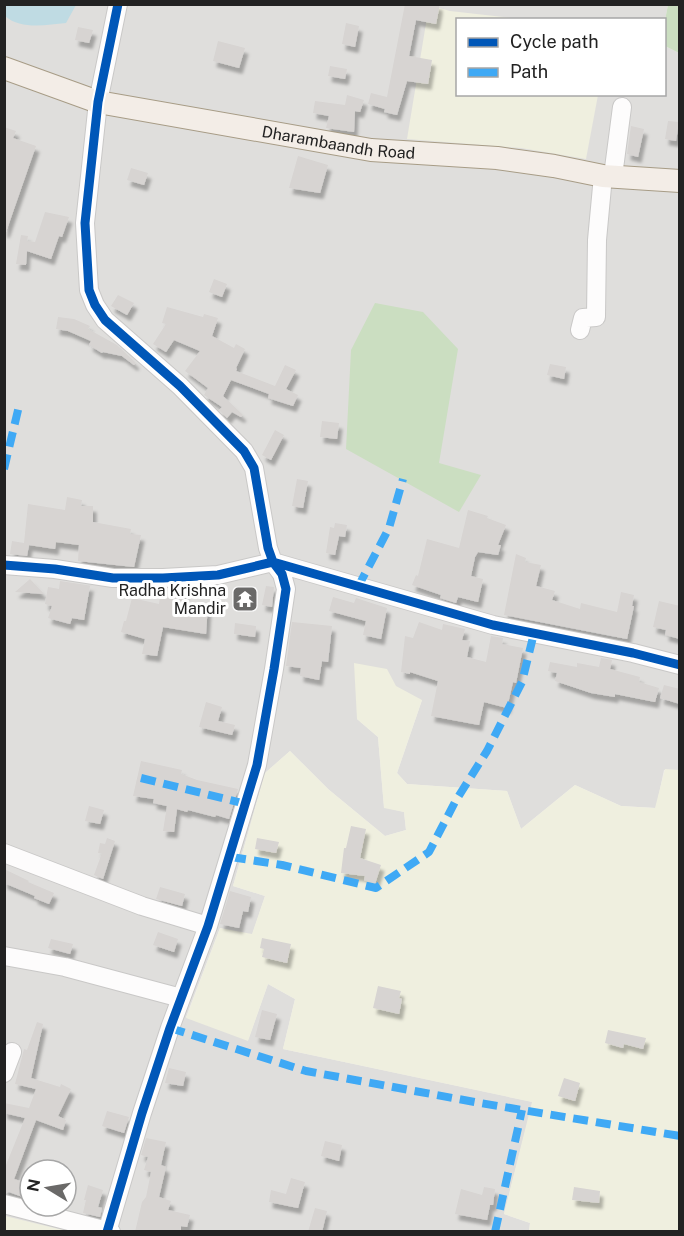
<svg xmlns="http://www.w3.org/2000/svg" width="684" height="1236" font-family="'Public Sans',sans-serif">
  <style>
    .residential { fill: #dfdedc; fill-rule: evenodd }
    .farmland { fill: #efefdf }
    .forest { fill: #cbdec1 }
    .water { fill: #bfdbe3 }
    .building { fill: #d7d4d2; filter: url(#shadow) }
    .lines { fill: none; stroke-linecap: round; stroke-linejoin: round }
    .minor-casing { stroke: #c9c8c7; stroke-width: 20 }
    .major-casing { stroke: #a79c86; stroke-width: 24 }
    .minor { stroke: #fdfcfc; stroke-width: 18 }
    .major { stroke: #f3ede7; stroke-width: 22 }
    .quiet { stroke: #3fa9f5; stroke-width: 8; stroke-dasharray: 15 8; stroke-linecap: butt }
    .cycleway-casing { stroke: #fff; stroke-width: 13 }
    .cycleway { stroke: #0057b8; stroke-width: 9 }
    .labels { text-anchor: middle; stroke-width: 6; stroke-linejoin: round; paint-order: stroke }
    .street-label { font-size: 16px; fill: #222; stroke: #fff }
    .poi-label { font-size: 16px; fill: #222; stroke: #fff; text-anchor: end }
  </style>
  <defs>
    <filter id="shadow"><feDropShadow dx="3.5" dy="6" stdDeviation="1.5" flood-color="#0004"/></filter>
  </defs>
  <rect width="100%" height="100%" fill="#f0eeeb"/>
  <path class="residential" d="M5,5H668L665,20H458V94H664L665,46L679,53V770H664L656,808L621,806L575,785L521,829L507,791L407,784L397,773L422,700L357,719L378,737L384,807L404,812L406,830L385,836L328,789L290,751L265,773L233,886L265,896L252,935L220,928L186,1017L248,1040L268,984L295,999L283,1049L533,1102L504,1214L530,1223L529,1231L5,1232ZM30,1170H66V1206H30Z"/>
  <path class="farmland" d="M429,5L450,11L520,19L458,20V94L598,95L586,159L521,148L407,139Z
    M354,663L387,669L396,686L422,700L397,773L407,784L507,791L521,829L575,785L621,806L655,808L665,769L679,770V1231H529L530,1223L504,1214L532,1102L283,1049L295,999L268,984L248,1041L186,1018L220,928L252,934L265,896L233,886L265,773L290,751L328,789L385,836L406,830L404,812L384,808L378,737L357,719Z
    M4,1216H5L67,1231H5Z"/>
  <path class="forest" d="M668,5H679V53L665,46V20Z
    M375,303L423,312L458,349L439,463L481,475L459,512L346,449L351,350Z"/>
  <path class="water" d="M5,4H76V5L66,23C46,25 21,30 5,16Z"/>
  <path class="building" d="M405,4H439V9L436,24L416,20L409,56L432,60L428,84L407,81L397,115L384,112L385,109L368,104L371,93L387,97Z
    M346,23L359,26L355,47L342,44Z
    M78,27L93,30L89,43L75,40Z
    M218,41L245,48L239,68L213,61Z
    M330,66L347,69L345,79L328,76Z
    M347,95L364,100L360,112L355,111L354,132L326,128L329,116L313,113L315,101L345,105Z
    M668,121L679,122L676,141L665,139Z
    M631,126L644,129L638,157L627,154Z
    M4,127L16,131L13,138L36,146L6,232H4Z
    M298,156L328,165L320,193L289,188Z
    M131,168L148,173L144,185L127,180Z
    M45,212L69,217L62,237L59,236L51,259L27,251L26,265L16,264L21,235L28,236L27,241L35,242Z
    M214,279L227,284L222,297L209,292Z
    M118,295L134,303L127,315L111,306Z
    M167,307L203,317L204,314L218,318L212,336L234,348L236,344L245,349L236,368L237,369L236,371L275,386L285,365L296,370L286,389L298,395L293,406L268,398L269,394L231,380L223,396L243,415L241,417L232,412L227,418L219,410L222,407L204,395L208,388L185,371L200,351L174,340L166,352L153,344L166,324L162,323Z
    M58,317L74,319L90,326L88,329L117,345L136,363L134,365L122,356L103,352L102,353L89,345L91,341L68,331L56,329Z
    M550,364L566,367L564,379L547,375Z
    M322,421L339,423L337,439L320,437Z
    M275,430L284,435L271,460L262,455Z
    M297,479L308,481L303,508L292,506Z
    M67,497L82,500L81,506H93V522L131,529L130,534L141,535L134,567L78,561L79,545L56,542L55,549L29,545L27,556L10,554L12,541L24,543L28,504L65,510Z
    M468,510L488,516L487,518L506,525L498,545H501L498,555L478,552L475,557L471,576L483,579L478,602L458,597L456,603L440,598L441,595L412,585L416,575L418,576L427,539L459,548Z
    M335,523L347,525L345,537L339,536L335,555L326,553L330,527L334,528Z
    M516,554L526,558L525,562L541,565L536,586L555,591L552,600L580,609L581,603L617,612L621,592L634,595L632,606H634L627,639L504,615Z
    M30,579L44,594L15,592Z
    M60,581L93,586H90L84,620L72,618L70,624L48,618L52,606L45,604L48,587L59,589Z
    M266,586L274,587L272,607L262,605Z
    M186,588L183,601L208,604L206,634L163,627L157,656L142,654L145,639L121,632L124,621H126L132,598L159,604L161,589L173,591V589Z
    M333,597L354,603L356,598L387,608L381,639L363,635L366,621L329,611Z
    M659,601L680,606V639L665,635L666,630L653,627Z
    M292,622L332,626L328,662L322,661L319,680L300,676L301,668L286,666Z
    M419,622L442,630L443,624L465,629L462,640L470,641L467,657L486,662L491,636L503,638L502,644L523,648L516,683L513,682L507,708L484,702L479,725L431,716L438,681L410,672V674L401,672L405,636L413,638Z
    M235,623L256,626L255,637L234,634Z
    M601,658L612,660L610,669L640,677L639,682L659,688L655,702L615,694V697L591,693L555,681L557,673L548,671L550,662L577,667V663L599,667Z
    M664,685L680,689V704L660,698Z
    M206,702L222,707L218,721L235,725L232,735L199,727Z
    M141,761L182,770L181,774L197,780L238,789L229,819L216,815L215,817L188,810L187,812L177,809L174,832L163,831L167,806L153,803L154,799L133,796Z
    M89,806L104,810L100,824L85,821Z
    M351,826L366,829L360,858L381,865L375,884L364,880L365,876L341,873L344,848H346Z
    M107,838L115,841L103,879L94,875L102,853H98L100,843L105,844Z
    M257,838L279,842L276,853L255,849Z
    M4,869L29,881L28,882L54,893L49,904L34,898L35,896L4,883Z
    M160,887L185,894L182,906L156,899Z
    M230,891L251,897L248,912L243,911L239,928L220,924Z
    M158,932L178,939L174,952L153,945Z
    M262,938L291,944L287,963L262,957L264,949L260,948Z
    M51,939L73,944L70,954L48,948Z
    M378,986L401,991L399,998L402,999L399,1014L373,1008Z
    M262,1010L277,1014L270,1040L255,1037Z
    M37,1022L43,1024L31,1078L60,1087L61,1084L71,1089L58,1116L66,1120L63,1130L36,1120L33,1128L14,1179L30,1184L28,1199L9,1192L4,1193V1170L25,1118L4,1113V1103L29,1108L36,1089L15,1084L24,1049L27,1050Z
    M608,1030L646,1038L643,1049L624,1044L623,1048L605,1043Z
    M169,1068L186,1072L183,1086L165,1083Z
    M564,1078L580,1083L575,1101L558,1096Z
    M107,1111L129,1117L124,1133L102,1126Z
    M146,1138L166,1142L161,1165L166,1167L159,1197L171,1201L168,1210L190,1215L187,1227L181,1226V1232H135L142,1202L146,1197L151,1172L144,1170L148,1157L141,1155Z
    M325,1141L342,1145L339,1161L321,1156Z
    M291,1178L305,1182L298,1208L269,1202L271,1190L286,1194Z
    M88,1185L103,1190L98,1207L102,1208L100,1217L83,1213L86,1200H84Z
    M484,1187L495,1189L493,1205H490L487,1220L455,1214L461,1189L482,1195Z
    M574,1187L600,1191L599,1203L572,1200Z
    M315,1208L327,1211L322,1232H308Z"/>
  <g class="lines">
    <g class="minor-casing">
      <path id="minor" d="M613,176L622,107
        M580,330L583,318L596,317L597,240L603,176
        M4,565L55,569L113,578H163L218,575L273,562L493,625L633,653L680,665
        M4,853L142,906L208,926
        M4,956L65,967L181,998
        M4,1073L12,1052
        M4,1204L111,1232
        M107,1232L142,1113L170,1028L208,926L257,765L274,669L286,589L282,574L273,562L268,548L254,468L244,451L180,386L105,320L95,305L89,290L85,223L98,102L118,4"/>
    </g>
    <g class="major-casing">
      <g id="major">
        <path id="s1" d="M4,68L98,102L371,150L497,158L554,166L603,176L680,181"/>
      </g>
    </g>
    <use href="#minor" class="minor"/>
    <use href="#major" class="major"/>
    <path class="quiet" d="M4,469L19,406
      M358,587L389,528L403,479
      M141,778L246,804
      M231,857L282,865L376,888L429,852L455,802L487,751L522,682L534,633
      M170,1028L306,1071L480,1103L680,1136
      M495,1232L522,1110"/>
    <g class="cycleway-casing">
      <path id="cycleway" d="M4,565L55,569L113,578H163L218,575L273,562L493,625L633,653L680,665
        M107,1232L142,1113L170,1028L208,926L257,765L274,669L286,589L282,574L273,562L268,548L254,468L244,451L180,386L105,320L95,305L89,290L85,223L98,102L118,4"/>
    </g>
    <use href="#cycleway" class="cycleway"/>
  </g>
  <defs>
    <g id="temple-square" transform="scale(1.35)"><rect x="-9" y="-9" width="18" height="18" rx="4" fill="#6a6968" stroke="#fff"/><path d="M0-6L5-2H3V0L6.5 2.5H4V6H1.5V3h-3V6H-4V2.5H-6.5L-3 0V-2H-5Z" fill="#fff"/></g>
  </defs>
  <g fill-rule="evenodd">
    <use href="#temple-square" x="245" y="599"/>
  </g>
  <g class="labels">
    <g class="street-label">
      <text dy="6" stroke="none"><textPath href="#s1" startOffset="344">Dharambaandh Road</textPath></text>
    </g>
    <g class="poi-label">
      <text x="226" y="596">Radha Krishna<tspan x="226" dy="18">Mandir</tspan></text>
    </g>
  </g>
  <rect width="684" height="1236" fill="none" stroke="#222222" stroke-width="12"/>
  <rect x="456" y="18" width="210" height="78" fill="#ffffff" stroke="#a7a7a7" stroke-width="1.5"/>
  <rect x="468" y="38" width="30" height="9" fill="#0057b8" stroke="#a7a7a7" stroke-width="1.5"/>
  <text x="510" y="48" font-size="18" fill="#222222">Cycle path</text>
  <rect x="468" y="68" width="30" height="9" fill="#3fa9f5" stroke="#a7a7a7" stroke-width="1.5"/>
  <text x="510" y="78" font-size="18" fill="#222222">Path</text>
  <g transform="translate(48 1188) rotate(281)"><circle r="28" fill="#ffffff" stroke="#a7a7a7" stroke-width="1.5"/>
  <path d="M0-4.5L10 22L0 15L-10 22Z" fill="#6a6968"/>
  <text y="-9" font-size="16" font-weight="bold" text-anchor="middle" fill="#222222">N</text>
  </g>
</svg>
